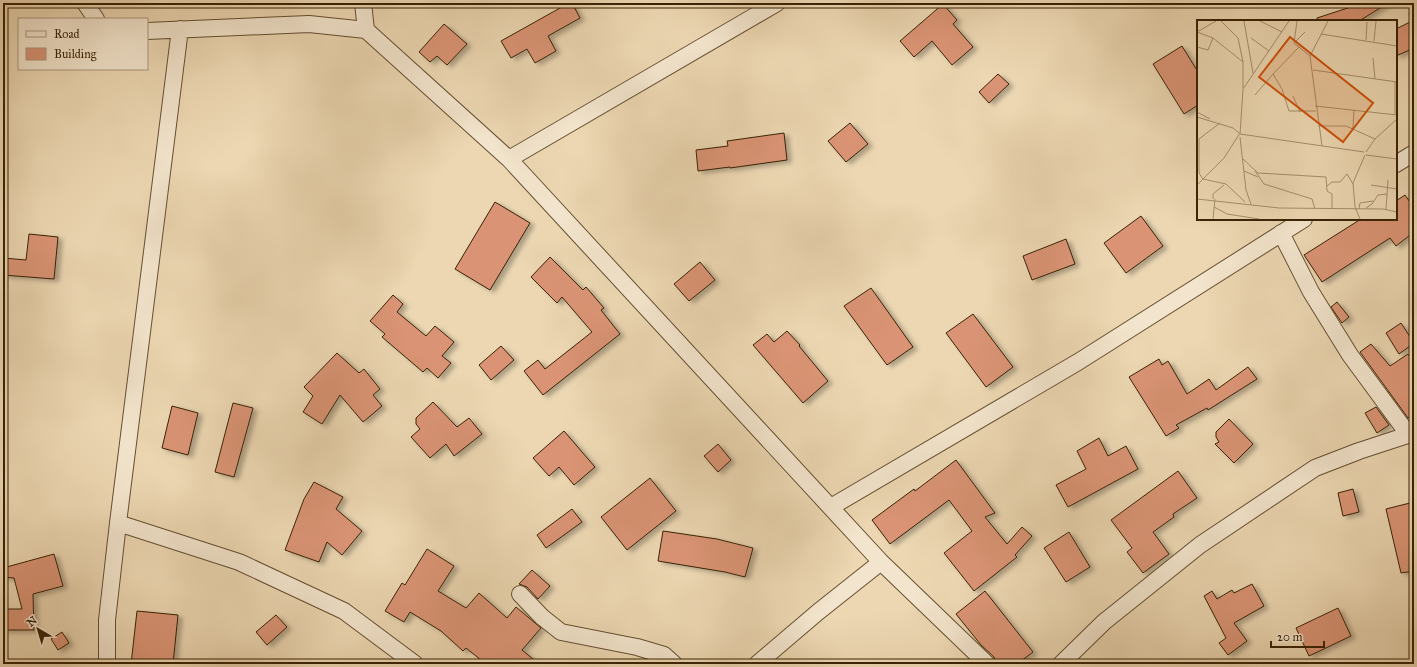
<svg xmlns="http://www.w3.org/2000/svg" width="1417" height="667" font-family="'IM FELL Great Primer',serif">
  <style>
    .building { fill: #da9474; stroke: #382204; filter: url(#shadow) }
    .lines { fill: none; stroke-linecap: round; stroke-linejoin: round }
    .minor-casing { stroke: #654f30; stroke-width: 18 }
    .minor { stroke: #f3e5cd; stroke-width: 16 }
    .inset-road { fill: none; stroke: #a48f6c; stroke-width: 1 }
    .view { fill: #ce510b; fill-opacity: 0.15; stroke: #ce510b; stroke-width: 2 }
    .inset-edge { fill: none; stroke: #382204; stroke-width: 2 }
  </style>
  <defs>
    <filter id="shadow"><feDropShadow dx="4.5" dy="2.5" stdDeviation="2" flood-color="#0004"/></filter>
  </defs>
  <rect width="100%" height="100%" fill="#ecd7b2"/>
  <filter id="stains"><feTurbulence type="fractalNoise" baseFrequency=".005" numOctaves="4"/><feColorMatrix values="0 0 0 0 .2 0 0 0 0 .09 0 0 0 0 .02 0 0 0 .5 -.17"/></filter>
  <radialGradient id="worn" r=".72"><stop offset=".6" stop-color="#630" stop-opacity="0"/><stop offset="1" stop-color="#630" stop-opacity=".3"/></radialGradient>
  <path class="building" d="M569,3H572L580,18L548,36L556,51L535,63L527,49L511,58L501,41Z
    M1363,3H1388L1359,21H1317V18Z
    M943,4L957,20L953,24L973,47L952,65L932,41L914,57L900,41Z
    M1414,20V48L1396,56V29Z
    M444,24L467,44L447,65L437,56L430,62L419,52Z
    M1182,46L1198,72V105L1184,114L1153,64Z
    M998,74L1009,84L989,103L979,92Z
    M850,123L868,144L846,162L828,141Z
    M784,133L787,160L730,168V167L698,171L696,150L728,146L727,141Z
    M1405,195L1414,208V232L1396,246L1390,238L1322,282L1304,255L1361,219H1396V201Z
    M495,202L530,223L490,290L455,269Z
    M1141,216L1163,246L1126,273L1104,243Z
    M29,234L58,237L54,279L3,275V258L26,260Z
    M1066,239L1075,264L1032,280L1023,256Z
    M550,257L583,290L586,287L604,308L601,310L620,334L543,395L524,371L538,360L545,369L592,332L562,297L557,303L531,277Z
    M700,262L715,280L689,301L674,284Z
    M871,288L913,347L887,365L844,306Z
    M393,295L403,304L397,312L426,336L435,326L454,342L442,356L451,363L438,378L427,368L423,372L382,337L385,334L370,321Z
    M1337,302L1349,317L1342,323L1331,307Z
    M973,314L1013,367L986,387L946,333Z
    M1401,323L1414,343L1399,354L1386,333Z
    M787,331L800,345L799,346L828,381L803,403L753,345L767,334L774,342Z
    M1371,344L1390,366L1408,354L1414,363V413L1408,418L1360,352Z
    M501,346L514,360L491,380L479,365Z
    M337,353L359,373L364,369L380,389L373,395L382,406L363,422L340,395L322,424L303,412L313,396L304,387Z
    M1159,359L1162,365L1168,361L1187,394L1209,379L1216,390L1248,367L1257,379L1208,410L1207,408L1176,425L1179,428L1166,436L1129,377Z
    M433,402L457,427L469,418L482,434L454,456L446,444L430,458L411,437L420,429L416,424V418Z
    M233,403L253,408L234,477L215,472Z
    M172,406L198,413L188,455L162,448Z
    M1376,407L1389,425L1377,433L1365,413Z
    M1229,419L1253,444L1234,463L1215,444L1219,442L1216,437V432Z
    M564,431L595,467L574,485L559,467L549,476L533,458Z
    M1099,438L1108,456L1126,446L1138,469L1068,507L1056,485L1086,469L1077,451Z
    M718,444L731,460L718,472L704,456Z
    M956,460L995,513L985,517L1007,544L1022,527L1032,536L1015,555L1017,557L974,591L944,553L972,531L949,500L890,544L872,520L914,489L915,491Z
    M1178,471L1197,498L1173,514L1174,517L1153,532L1169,554L1143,573L1127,552L1132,548L1111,520Z
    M650,478L676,511L627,550L601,517Z
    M314,482L343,497L336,509L362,531L342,555L327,542L319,562L285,550L304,499Z
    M1353,489L1359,512L1343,516L1338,493Z
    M1410,503L1414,518V571L1401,573L1386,509Z
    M572,509L582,522L546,548L537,535Z
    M663,531L717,539L753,548L745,577L725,572L658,561Z
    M1069,532L1090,567L1066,582L1044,548Z
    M427,549L454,566L438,591L466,608L479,593L507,618L516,607L541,628L522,650L539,664H486L466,648L463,651L441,631L410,612L404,622L385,611L402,583L405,585Z
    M54,554L63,586L33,594L34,630H3V609H22L14,578L3,577V568Z
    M532,570L550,586L538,599L527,587L519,584Z
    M1252,584L1264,606L1234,623L1247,641L1228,655L1219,643L1226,638L1204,596L1212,591L1217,599L1232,590L1234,593Z
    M985,591L1033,652L1017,664H996L994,657L981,645L956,614Z
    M1338,608L1351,636L1309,656L1296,628Z
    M137,611L178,615L173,664H131Z
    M276,615L287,627L267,645L256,632Z
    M62,632L69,643L58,650L51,639Z"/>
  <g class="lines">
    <g class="minor-casing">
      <path id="minor" d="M85,3L96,19
        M363,3L366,30
        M180,29L118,523L239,562L344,611L415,664
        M147,31L309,24L366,30L509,159L881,562L987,664
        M509,159L777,3
        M1396,164L1414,153
        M1281,233L1311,292L1350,355L1408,434
        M831,507L1078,362L1304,219
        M520,594L542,617L561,632L637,647L664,655L674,664
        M107,664V620L118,523
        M757,664L818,612L881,562
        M1061,664L1104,622L1200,545L1315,468L1359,451L1414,433"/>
    </g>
    <use href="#minor" class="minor"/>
  </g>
  <g transform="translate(1197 20)">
    <rect width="200" height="200" fill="#ecd7b2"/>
    <path class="inset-road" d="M24,1L41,18L46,42V68M47,1L56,53M63,1L85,12M92,1L46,69L43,114L167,132M100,1L97,23L113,36M0,12L16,18L46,42M0,12L19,1M124,14L200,26M54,18L72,31M169,20L170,2M177,21L179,1M98,22L108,12M0,27L11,30L16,18M102,27L76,54L85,69L92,91H119M176,38L178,59M116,50L200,62M58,75L76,54M96,76L103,92M118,86L200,95M0,92L13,99M198,94V61M0,97L36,108L42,113M23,103L2,119V153L6,159L29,164L48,182M121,106H149L178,119M156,108L157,90M43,117L49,170L54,184M125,126L113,36L131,1M169,132L178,119L200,99M169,135L200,139M46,139L61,153L129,157L130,171L135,174V189M47,151L61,157M58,151L67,164L115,179L118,189M0,165L27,138L43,113M174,165L200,169M130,166L135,162H143L150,154L156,164M0,179L82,188L186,189L200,192M16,179V174L27,165M17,187L30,194L62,199M169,188L175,184L181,175L190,174M162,189L163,183L176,181M189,189L191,160M16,199L18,179M163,199L158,187L156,163L168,135"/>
    <path class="view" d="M93,17L176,83L146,122L62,57Z"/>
    <rect width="200" height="200" class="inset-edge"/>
  </g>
  <rect width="1417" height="667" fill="none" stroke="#ecd7b2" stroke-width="16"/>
  <rect x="4" y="4" width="1409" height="659" fill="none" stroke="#382204" stroke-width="2"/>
  <rect x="8" y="8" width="1401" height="651" fill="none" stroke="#382204"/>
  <rect x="18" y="18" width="130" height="52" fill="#f3e5cd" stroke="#a8977d"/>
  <rect x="26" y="31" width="20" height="6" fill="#f3e5cd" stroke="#a8977d"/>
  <text x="54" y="38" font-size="12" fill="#382204">Road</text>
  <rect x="26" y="48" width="20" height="12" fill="#da9474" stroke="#a8977d"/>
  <text x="54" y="58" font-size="12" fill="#382204">Building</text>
  <g transform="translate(38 629) rotate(322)" stroke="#f3e5cd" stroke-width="3" paint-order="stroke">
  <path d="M0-3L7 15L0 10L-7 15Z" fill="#382204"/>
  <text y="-6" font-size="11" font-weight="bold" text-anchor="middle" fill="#382204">N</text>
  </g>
  <path d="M1271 641v6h53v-6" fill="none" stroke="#382204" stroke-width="2"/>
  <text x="1277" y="641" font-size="12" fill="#382204" stroke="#f3e5cd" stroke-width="3" paint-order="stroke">20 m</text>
  <rect width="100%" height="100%" filter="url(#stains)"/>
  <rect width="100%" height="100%" fill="url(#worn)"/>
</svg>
